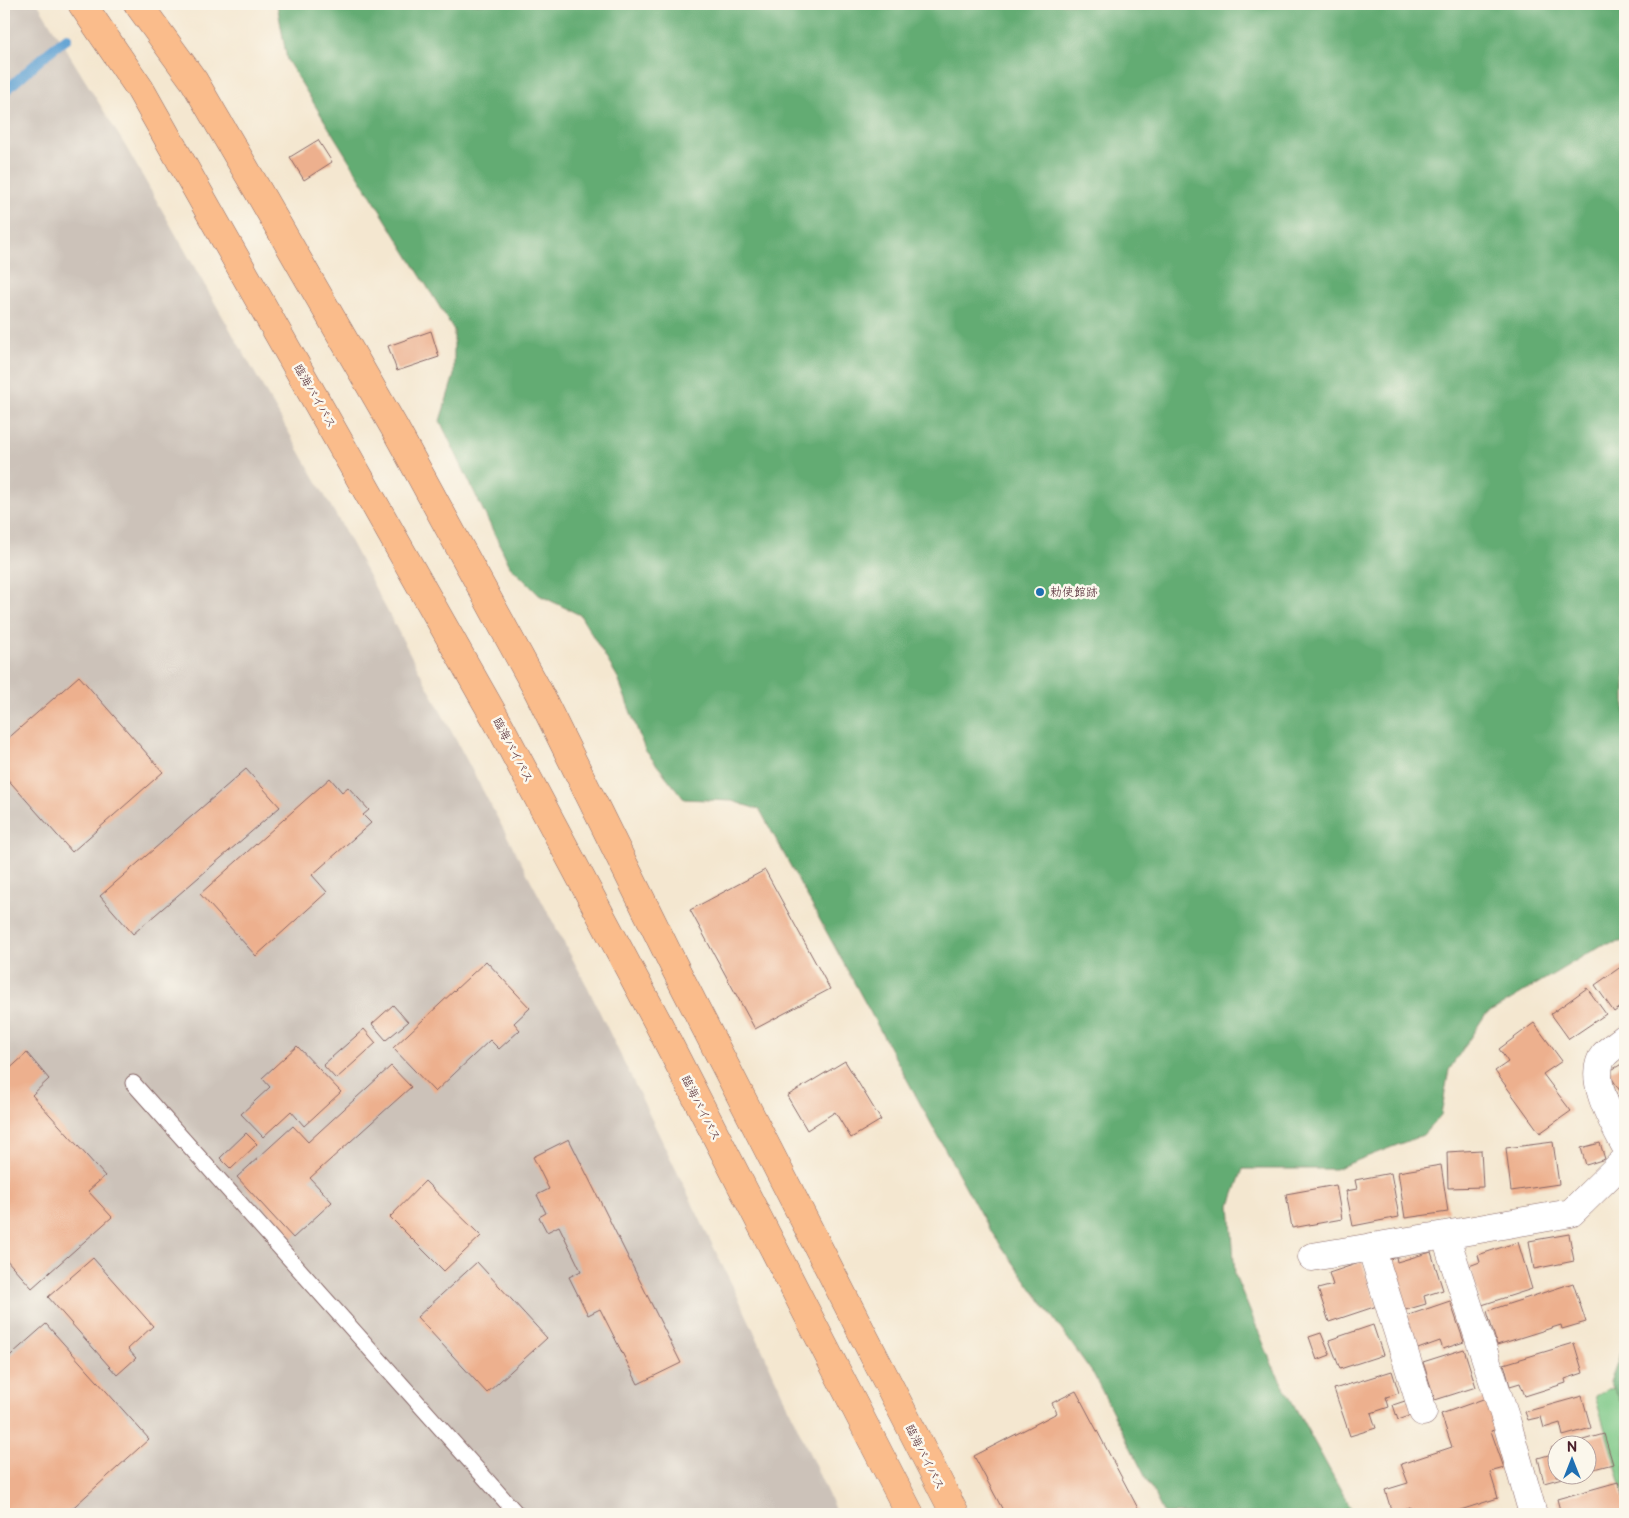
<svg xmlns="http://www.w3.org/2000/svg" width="1629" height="1518" font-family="'Balsamiq Sans','Klee One',sans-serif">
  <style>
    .industrial { fill: #ccc2b9 }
    .green { fill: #7bc886; stroke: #627458 }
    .forest { fill: #64ac73; stroke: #57664f }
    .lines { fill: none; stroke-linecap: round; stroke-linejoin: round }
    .stream { stroke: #5fa1d3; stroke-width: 10 }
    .building { fill: #edb08e }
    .service-casing { stroke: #866565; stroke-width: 17 }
    .minor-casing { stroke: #866565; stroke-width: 29 }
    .trunk-casing { stroke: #866565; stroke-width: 29 }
    .service { stroke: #fff; stroke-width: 15 }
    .minor { stroke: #fff; stroke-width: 28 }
    .trunk { stroke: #fabc8b; stroke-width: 28 }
    .poi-dot { fill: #1f6fb2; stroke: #fbf7ec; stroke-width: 2 }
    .labels { text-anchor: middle; stroke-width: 5; stroke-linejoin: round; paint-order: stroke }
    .street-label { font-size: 12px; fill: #4a1f2b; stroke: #fbf7ec }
    .poi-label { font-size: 12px; fill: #4a1f2b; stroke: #fbf7ec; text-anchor: start }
  </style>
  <rect width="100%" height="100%" fill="#fbf7ec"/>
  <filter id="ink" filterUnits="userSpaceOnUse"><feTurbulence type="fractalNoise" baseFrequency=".02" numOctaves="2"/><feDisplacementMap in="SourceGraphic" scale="10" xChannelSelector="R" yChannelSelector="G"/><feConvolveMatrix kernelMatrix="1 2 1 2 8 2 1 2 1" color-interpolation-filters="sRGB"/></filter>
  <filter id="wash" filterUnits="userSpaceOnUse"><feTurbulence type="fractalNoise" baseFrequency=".0096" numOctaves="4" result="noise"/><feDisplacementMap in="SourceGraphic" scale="20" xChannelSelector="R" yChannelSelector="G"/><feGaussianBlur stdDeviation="1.12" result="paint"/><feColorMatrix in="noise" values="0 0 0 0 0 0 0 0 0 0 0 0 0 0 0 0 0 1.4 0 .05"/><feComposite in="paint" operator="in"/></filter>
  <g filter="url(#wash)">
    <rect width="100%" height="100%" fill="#f4e7d0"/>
    <path class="industrial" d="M4,4H38L126,147L341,524L587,986L747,1316L837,1514H4Z"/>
    <path class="green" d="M1625,1387V1498L1595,1396L1608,1389Z"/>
    <path class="forest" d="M277,4H1625V941L1602,945L1485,1015L1449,1070L1441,1115L1423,1135L1335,1169H1243L1230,1205L1235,1275L1274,1369L1354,1514H1164L1094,1375L987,1226L760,810L732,801L684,799L645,750L617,676L580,615L539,595L510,566L440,421L454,375V330L287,60Z
      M1625,1341V1409L1610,1382Z"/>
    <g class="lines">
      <path class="stream" d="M4,92L49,52L67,38"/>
    </g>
    <g id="blocks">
      <path class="building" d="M318,140L332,162L304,180L290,157Z
        M431,331L439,357L397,371L388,346Z
        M79,676L163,772L72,852L4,775V742Z
        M246,769L280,807L133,934L100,896Z
        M330,778L342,792L348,787L369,810L363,815L371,823L312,875L327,892L256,956L200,894Z
        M765,870L830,989L755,1029L690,910Z
        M486,961L530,1008L514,1023L520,1030L499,1049L490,1040L435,1092L393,1048Z
        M1625,964V1004L1614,1012L1595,985Z
        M1587,988L1606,1014L1569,1039L1551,1014Z
        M393,1005L408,1022L386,1040L372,1024Z
        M1534,1023L1562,1061L1543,1074L1571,1111L1540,1133L1495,1071L1508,1062L1499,1049Z
        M364,1029L376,1043L336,1079L323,1065Z
        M297,1046L341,1092L304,1126L291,1111L263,1137L241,1114L270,1087L262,1078Z
        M27,1053L49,1079L32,1095L105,1176L88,1191L112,1217L32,1288L4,1257V1074Z
        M845,1061L881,1120L851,1138L835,1112L807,1130L787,1096Z
        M1625,1062V1099L1608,1072Z
        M391,1066L411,1087L310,1178L332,1202L293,1238L237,1177L293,1126L308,1142Z
        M246,1133L257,1144L231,1169L220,1158Z
        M569,1139L681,1363L638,1384L600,1309L588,1315L569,1277L581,1271L559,1226L547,1232L539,1217L546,1213L537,1195L549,1189L533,1157Z
        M1553,1142L1559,1184L1511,1191L1506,1148Z
        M1600,1143L1605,1159L1586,1165L1581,1148Z
        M1481,1150L1483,1187L1448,1188L1447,1152Z
        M1441,1165L1448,1212L1405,1218L1398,1172Z
        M1391,1173L1399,1217L1353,1226L1346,1191L1357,1189L1355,1180Z
        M425,1181L481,1236L444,1271L390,1217Z
        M1336,1185L1342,1219L1292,1228L1286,1194Z
        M1569,1234L1574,1261L1534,1269L1529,1241Z
        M1518,1242L1532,1289L1482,1305L1469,1266L1480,1262L1478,1255Z
        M1431,1252L1443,1290L1424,1296L1426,1304L1402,1311L1387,1260L1396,1257L1397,1262Z
        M93,1258L153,1326L128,1349L136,1358L117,1375L48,1297Z
        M477,1262L547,1338L487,1393L417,1317Z
        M1362,1262L1377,1306L1329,1322L1318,1289L1333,1285L1329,1273Z
        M1573,1283L1586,1322L1562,1329L1561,1325L1497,1345L1487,1311Z
        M1450,1301L1464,1342L1443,1349L1440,1341L1415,1350L1403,1317Z
        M46,1324L149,1439L66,1514H4V1361Z
        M1373,1325L1383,1355L1340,1369L1329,1340Z
        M1321,1333L1330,1355L1317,1360L1309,1337Z
        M1574,1343L1583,1373L1565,1379L1566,1383L1525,1396L1520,1383L1510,1386L1504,1364Z
        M1464,1349L1476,1387L1435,1400L1423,1362Z
        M1392,1371L1399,1393L1386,1397L1389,1407L1371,1413L1376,1428L1350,1436L1334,1389Z
        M1076,1391L1141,1514H1005L974,1456L1057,1413L1052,1403Z
        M1582,1396L1591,1428L1563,1436L1560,1423L1544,1428L1541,1417L1528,1420L1525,1412Z
        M1414,1398L1418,1413L1398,1420L1393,1405Z
        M1486,1398L1497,1429L1491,1431L1504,1468L1490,1472L1498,1498L1448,1514H1413L1410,1507L1392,1513L1385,1490L1408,1483L1401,1464L1452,1447L1441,1414Z
        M1604,1434L1613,1464L1586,1471V1446H1562Z
        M1556,1446V1476H1569L1544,1483L1538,1458L1552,1454L1551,1448Z
        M1618,1482L1625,1508V1514H1561L1557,1499Z"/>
    </g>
  </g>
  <g filter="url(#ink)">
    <use href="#blocks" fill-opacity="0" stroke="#866565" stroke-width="1"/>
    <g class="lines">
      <g class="service-casing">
        <path id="service" d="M133,1083L517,1514"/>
      </g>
      <g class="minor-casing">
        <path id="minor" d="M1625,1038C1619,1043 1609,1049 1604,1055C1586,1077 1614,1124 1625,1145
          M1371,1247L1423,1412
          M1312,1257L1445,1235
          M1533,1514L1507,1423L1445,1235L1571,1213L1625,1160"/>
      </g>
      <g class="trunk-casing">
        <path id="trunk" d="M82,4L140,89L501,728L658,1023L910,1514
          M138,4L194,81L257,189L394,427L538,691L675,968L955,1514"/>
      </g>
      <use href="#service" class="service"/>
      <use href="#minor" class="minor"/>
      <use href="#trunk" class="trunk"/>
    </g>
  </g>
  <circle class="poi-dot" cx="1040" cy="592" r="5"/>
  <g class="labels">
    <g class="street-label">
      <text transform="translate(315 396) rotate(60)" y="4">臨海バイパス</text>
      <text transform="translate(513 750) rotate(62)" y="4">臨海バイパス</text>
      <text transform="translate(701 1108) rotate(63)" y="4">臨海バイパス</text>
      <text transform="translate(925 1457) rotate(63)" y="4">臨海バイパス</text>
    </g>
    <g class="poi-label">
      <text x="1050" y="596">勅使館跡</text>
    </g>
  </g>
  <rect width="1629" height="1518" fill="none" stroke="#fbf7ec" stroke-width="20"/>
  <g transform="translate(1572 1460)"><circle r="24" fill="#fbf7ec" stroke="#b4a19f"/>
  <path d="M0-4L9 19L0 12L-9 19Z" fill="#1f6fb2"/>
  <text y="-8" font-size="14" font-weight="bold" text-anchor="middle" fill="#4a1f2b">N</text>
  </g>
</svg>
